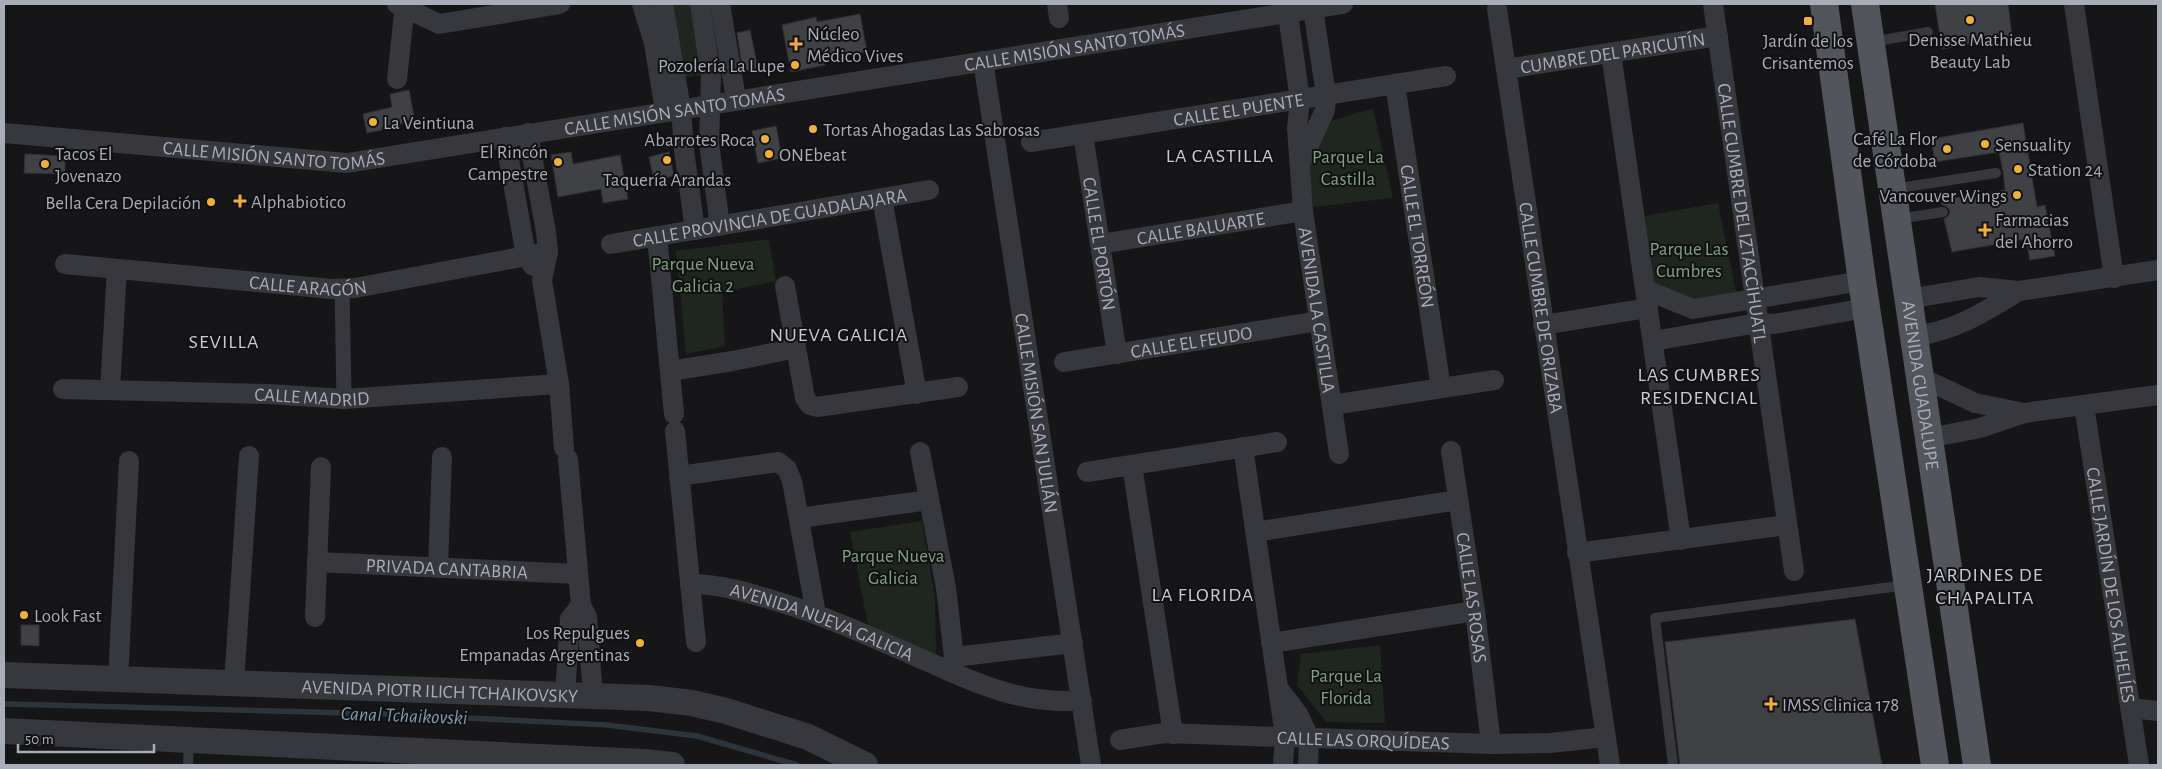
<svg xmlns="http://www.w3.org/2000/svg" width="2162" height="769" font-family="'Alegreya Sans',sans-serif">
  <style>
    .green { fill: #1e261f }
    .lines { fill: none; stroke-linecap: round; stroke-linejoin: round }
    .stream { stroke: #2c353c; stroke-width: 5.5 }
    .building { fill: #404145; stroke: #303034 }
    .service { stroke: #37383d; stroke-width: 10 }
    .pedestrian { stroke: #37383d; stroke-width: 15 }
    .minor { stroke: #37383d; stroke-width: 20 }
    .tertiary { stroke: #37383d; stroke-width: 26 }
    .primary { stroke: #53555c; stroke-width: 28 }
    .poi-dot { fill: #f2b134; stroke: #111113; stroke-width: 2 }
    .labels { text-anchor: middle; stroke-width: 4; stroke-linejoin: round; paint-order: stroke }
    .poi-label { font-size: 19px; fill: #a8adb8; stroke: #111113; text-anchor: start }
    .street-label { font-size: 19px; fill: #a8adb8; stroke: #111113 }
    .park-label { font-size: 19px; fill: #7fa381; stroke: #111113 }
    .neighbourhood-label { font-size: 20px; letter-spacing: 1px; fill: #c9ccd4; stroke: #111113 }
    .water-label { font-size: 20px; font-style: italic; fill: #7f9bb3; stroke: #111113 }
  </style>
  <rect width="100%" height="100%" fill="#161618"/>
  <path class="green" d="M674,4H699L705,74L679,79L673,38Z
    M1373,108L1393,198L1313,207L1309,165L1328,122Z
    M1718,203L1737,296L1693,305L1653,285L1644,216Z
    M769,239L776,281L722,292L725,346L686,354L676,251Z
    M922,521L935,597L936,655L868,626L850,532Z
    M1380,645L1385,723L1326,722L1297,685L1301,654Z"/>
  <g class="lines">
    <path class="stream" d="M6,704L388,714L607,725L697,736L797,765"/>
  </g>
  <path class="building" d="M1935,4H2008L2012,36L1942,49Z
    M860,14L867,52L824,59L825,65L791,72L782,25L816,17L817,22Z
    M750,30L758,69L743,72L737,33Z
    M409,90L415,121L382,127V130L367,133L363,114L392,107L390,94Z
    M2023,123L2037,207L2045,205L2055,256L2030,260L2026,239L1952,252L1944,219L1949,215L1950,210L1946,206L1942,205L1941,200L2005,190L2003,171L1999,152L1935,162L1931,139Z
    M776,126L782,158L758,163L752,131Z
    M571,152L573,164L620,155L628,199L603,203L601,189L558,197L551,155Z
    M669,152L674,176L654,180L649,157Z
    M25,154L65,156V174L24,173Z
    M1855,619L1882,765H1680L1665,642Z
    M21,625H39V646L21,645Z"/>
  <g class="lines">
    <path class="service" d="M1872,42L1928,32
      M1893,189L1996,173
      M1898,219L1943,212
      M188,765L189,741
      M1673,765L1655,618L1907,585"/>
    <path class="pedestrian" d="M342,288L344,399"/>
    <g class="minor">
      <path d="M397,4L439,24L560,4"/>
      <path d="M642,4L654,43L665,111"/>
      <path d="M663,4L681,109L684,150L695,230"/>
      <path d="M700,4L711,77L709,143L720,226"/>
      <path d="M720,4L736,99"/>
      <path d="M1057,4L1059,18"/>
      <path id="s1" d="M1713,4L1794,571"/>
      <path d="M2074,4L2114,278"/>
      <path id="s2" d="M1497,9L1610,765"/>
      <path id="s3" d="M1288,14L1300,100L1297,128L1303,211L1339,454"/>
      <path d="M1611,53L1681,540"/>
      <path id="s4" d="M983,61L1091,765"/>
      <path id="s5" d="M1506,69L1718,36"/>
      <path d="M397,79L405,4"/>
      <path id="s6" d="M1395,84L1441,388"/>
      <path id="s7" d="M4,133L347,163L1343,4"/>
      <path d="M528,133L546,232L548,252L542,280L559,384L564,448"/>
      <path id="s8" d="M1083,134L1117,354"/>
      <path d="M505,137L526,256L533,266"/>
      <path id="s9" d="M1031,142L1446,76"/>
      <path d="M1301,162L1325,110L1326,95L1313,9"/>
      <path d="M882,198L917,394"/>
      <path d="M657,236L674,414"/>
      <path id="s10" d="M611,244L929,190"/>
      <path id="s11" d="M1100,244L1303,211"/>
      <path id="s12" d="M65,264L332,289L355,288L548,252"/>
      <path d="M785,286L805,398L810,405L817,407L958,387"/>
      <path d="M1646,290L1693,309L1862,281"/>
      <path d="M1908,299L1979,287L2019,291L2158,270"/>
      <path d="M1543,325L1648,308"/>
      <path d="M1914,336C1956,331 1984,312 2019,291"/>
      <path d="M1653,341L1758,323L1774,324L1866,308"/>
      <path id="s13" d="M1064,362L1319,321"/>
      <path d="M670,371L733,361L796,348"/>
      <path d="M1920,377L1975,403L2024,413"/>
      <path id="s14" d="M63,389L269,394L344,399L559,384"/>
      <path d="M110,390L117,269"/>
      <path d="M1332,405L1494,380"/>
      <path id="s15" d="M2084,405L2139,765"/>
      <path d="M675,431L696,642"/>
      <path d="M1929,438L1980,428L2024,413L2158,395"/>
      <path d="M1243,447L1285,736L1283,765"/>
      <path id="s16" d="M1451,451L1475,611L1491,744"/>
      <path d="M568,459L581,605L587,617L593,696"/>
      <path d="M1132,465L1173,734"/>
      <path d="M1087,472L1277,442"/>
      <path d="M679,476L778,462L787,469L792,481L816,614"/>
      <path d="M799,518L929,500"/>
      <path d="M1255,532L1458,500"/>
      <path d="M1577,553L1787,525"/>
      <path id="s17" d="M317,562L578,574"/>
      <path d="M438,568L442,457"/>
      <path id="s18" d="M690,584C720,584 750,593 779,602C838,620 893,647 949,671L954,657L946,588L920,452"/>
      <path d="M315,617L321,467"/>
      <path d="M1271,643L1475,611"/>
      <path d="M954,657L1073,643"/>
      <path d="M949,671C992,690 1034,705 1082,700"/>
      <path d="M118,679L129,461"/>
      <path d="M234,684L249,456"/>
      <path d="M1279,689L1298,714L1309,737L1308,765"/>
      <path d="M565,695L570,619L581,605"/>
      <path d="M2131,708L2158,711"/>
      <path id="s19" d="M1120,740L1164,733L1491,744L1550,743L1606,737"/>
    </g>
    <g class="tertiary">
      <path id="s20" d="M4,675L649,698L692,703L726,711L808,737L865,765"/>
      <path d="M4,731L644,762L672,765"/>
    </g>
    <g class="primary">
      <path d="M1824,4L1862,281L1935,765"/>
      <path id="s21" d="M1865,4L1977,765"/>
    </g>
  </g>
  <g class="poi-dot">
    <circle cx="1970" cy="20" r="5"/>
    <rect x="1803" y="16" width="10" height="10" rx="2.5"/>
    <path d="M793.5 36.5h5v5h5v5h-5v5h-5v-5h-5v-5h5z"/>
    <circle cx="795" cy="65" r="5"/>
    <circle cx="373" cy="122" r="5"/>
    <circle cx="813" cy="129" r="5"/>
    <circle cx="765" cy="139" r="5"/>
    <circle cx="1985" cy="144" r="5"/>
    <circle cx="1947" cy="149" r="5"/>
    <circle cx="769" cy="154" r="5"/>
    <circle cx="667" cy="160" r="5"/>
    <circle cx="558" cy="162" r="5"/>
    <circle cx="45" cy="164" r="5"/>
    <circle cx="2018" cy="169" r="5"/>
    <circle cx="2017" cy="195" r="5"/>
    <path d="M237.5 193.5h5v5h5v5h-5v5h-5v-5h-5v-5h5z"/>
    <circle cx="211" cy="202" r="5"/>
    <path d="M1982.5 222.5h5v5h5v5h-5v5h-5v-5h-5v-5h5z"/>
    <circle cx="24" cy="615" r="5"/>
    <circle cx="640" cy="643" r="5"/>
    <path d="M1768.5 696.5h5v5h5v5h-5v5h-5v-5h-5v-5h5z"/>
  </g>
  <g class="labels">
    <g class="poi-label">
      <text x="807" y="40">Núcleo<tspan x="807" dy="22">Médico Vives</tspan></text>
      <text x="1970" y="46" text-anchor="middle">Denisse Mathieu<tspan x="1970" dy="22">Beauty Lab</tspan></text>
      <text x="1808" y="47" text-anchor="middle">Jardín de los<tspan x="1808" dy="22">Crisantemos</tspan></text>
      <text x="785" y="72" text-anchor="end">Pozolería La Lupe</text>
      <text x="383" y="129">La Veintiuna</text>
      <text x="823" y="136">Tortas Ahogadas Las Sabrosas</text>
      <text x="1937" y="145" text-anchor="end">Café La Flor<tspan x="1937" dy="22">de Córdoba</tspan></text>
      <text x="755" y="146" text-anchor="end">Abarrotes Roca</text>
      <text x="1995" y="151">Sensuality</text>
      <text x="548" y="158" text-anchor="end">El Rincón<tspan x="548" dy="22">Campestre</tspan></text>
      <text x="55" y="160">Tacos El<tspan x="55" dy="22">Jovenazo</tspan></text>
      <text x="779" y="161">ONEbeat</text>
      <text x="2028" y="176">Station 24</text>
      <text x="667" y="186" text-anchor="middle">Taquería Arandas</text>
      <text x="2007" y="202" text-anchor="end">Vancouver Wings</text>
      <text x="251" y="208">Alphabiotico</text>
      <text x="201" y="209" text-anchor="end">Bella Cera Depilación</text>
      <text x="1995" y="226">Farmacias<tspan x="1995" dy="22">del Ahorro</tspan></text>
      <text x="34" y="622">Look Fast</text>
      <text x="630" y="639" text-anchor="end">Los Repulgues<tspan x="630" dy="22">Empanadas Argentinas</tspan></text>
      <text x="1782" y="711">IMSS Clinica 178</text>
    </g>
    <g class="street-label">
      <text dy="7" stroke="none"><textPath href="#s7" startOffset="1081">CALLE MISIÓN SANTO TOMÁS</textPath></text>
      <text dy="7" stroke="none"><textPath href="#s5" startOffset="108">CUMBRE DEL PARICUTÍN</textPath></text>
      <text dy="7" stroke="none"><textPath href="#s9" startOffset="210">CALLE EL PUENTE</textPath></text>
      <text dy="7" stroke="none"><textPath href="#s7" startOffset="676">CALLE MISIÓN SANTO TOMÁS</textPath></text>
      <text dy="7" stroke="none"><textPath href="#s7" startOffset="271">CALLE MISIÓN SANTO TOMÁS</textPath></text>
      <text dy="7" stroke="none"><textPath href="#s1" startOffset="211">CALLE CUMBRE DEL IZTACCÍHUATL</textPath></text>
      <text dy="7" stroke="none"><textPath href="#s10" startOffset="161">CALLE PROVINCIA DE GUADALAJARA</textPath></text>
      <text dy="7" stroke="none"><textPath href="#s11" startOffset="102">CALLE BALUARTE</textPath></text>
      <text dy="7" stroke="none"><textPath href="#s6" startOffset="154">CALLE EL TORREÓN</textPath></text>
      <text dy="7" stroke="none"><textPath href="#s8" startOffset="111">CALLE EL PORTÓN</textPath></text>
      <text dy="7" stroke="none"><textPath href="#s12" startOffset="244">CALLE ARAGÓN</textPath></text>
      <text dy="7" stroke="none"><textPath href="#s2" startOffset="302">CALLE CUMBRE DE ORIZABA</textPath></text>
      <text dy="7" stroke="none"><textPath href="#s3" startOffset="298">AVENIDA LA CASTILLA</textPath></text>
      <text dy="7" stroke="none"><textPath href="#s13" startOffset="129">CALLE EL FEUDO</textPath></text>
      <text dy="7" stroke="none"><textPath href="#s21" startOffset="385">AVENIDA GUADALUPE</textPath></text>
      <text dy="7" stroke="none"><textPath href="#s14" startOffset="249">CALLE MADRID</textPath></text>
      <text dy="7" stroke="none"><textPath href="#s4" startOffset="356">CALLE MISIÓN SAN JULIÁN</textPath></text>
      <text dy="7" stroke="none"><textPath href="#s17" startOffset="130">PRIVADA CANTABRIA</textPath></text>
      <text dy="7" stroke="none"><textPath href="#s15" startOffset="182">CALLE JARDÍN DE LOS ALHELÍES</textPath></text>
      <text dy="7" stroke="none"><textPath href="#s16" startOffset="148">CALLE LAS ROSAS</textPath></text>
      <text dy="7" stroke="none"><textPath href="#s18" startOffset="138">AVENIDA NUEVA GALICIA</textPath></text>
      <text dy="7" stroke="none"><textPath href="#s20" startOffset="436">AVENIDA PIOTR ILICH TCHAIKOVSKY</textPath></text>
      <text dy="7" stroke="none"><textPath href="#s19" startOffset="244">CALLE LAS ORQUÍDEAS</textPath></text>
    </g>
    <g class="park-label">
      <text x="1348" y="163">Parque La<tspan x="1348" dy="22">Castilla</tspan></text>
      <text x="1689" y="255">Parque Las<tspan x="1689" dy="22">Cumbres</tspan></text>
      <text x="703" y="270">Parque Nueva<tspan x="703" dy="22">Galicia 2</tspan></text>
      <text x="893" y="562">Parque Nueva<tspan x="893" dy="22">Galicia</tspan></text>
      <text x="1346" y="682">Parque La<tspan x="1346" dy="22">Florida</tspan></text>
    </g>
    <g class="neighbourhood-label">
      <text x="1220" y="162">LA CASTILLA</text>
      <text x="839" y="341">NUEVA GALICIA</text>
      <text x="224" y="348">SEVILLA</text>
      <text x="1699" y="381">LAS CUMBRES<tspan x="1699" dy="23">RESIDENCIAL</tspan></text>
      <text x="1985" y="581">JARDINES DE<tspan x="1985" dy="23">CHAPALITA</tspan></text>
      <text x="1203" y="601">LA FLORIDA</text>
    </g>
    <g class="water-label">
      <text transform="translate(404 715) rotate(2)" y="7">Canal Tchaikovski</text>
    </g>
  </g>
  <rect width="2162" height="769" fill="none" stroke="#a8adb8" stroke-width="10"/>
  <path d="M18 744v8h136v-8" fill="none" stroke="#a8adb8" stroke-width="2.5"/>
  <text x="25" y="744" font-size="15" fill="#a8adb8" stroke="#111113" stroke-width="4" paint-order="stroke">50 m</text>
</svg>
